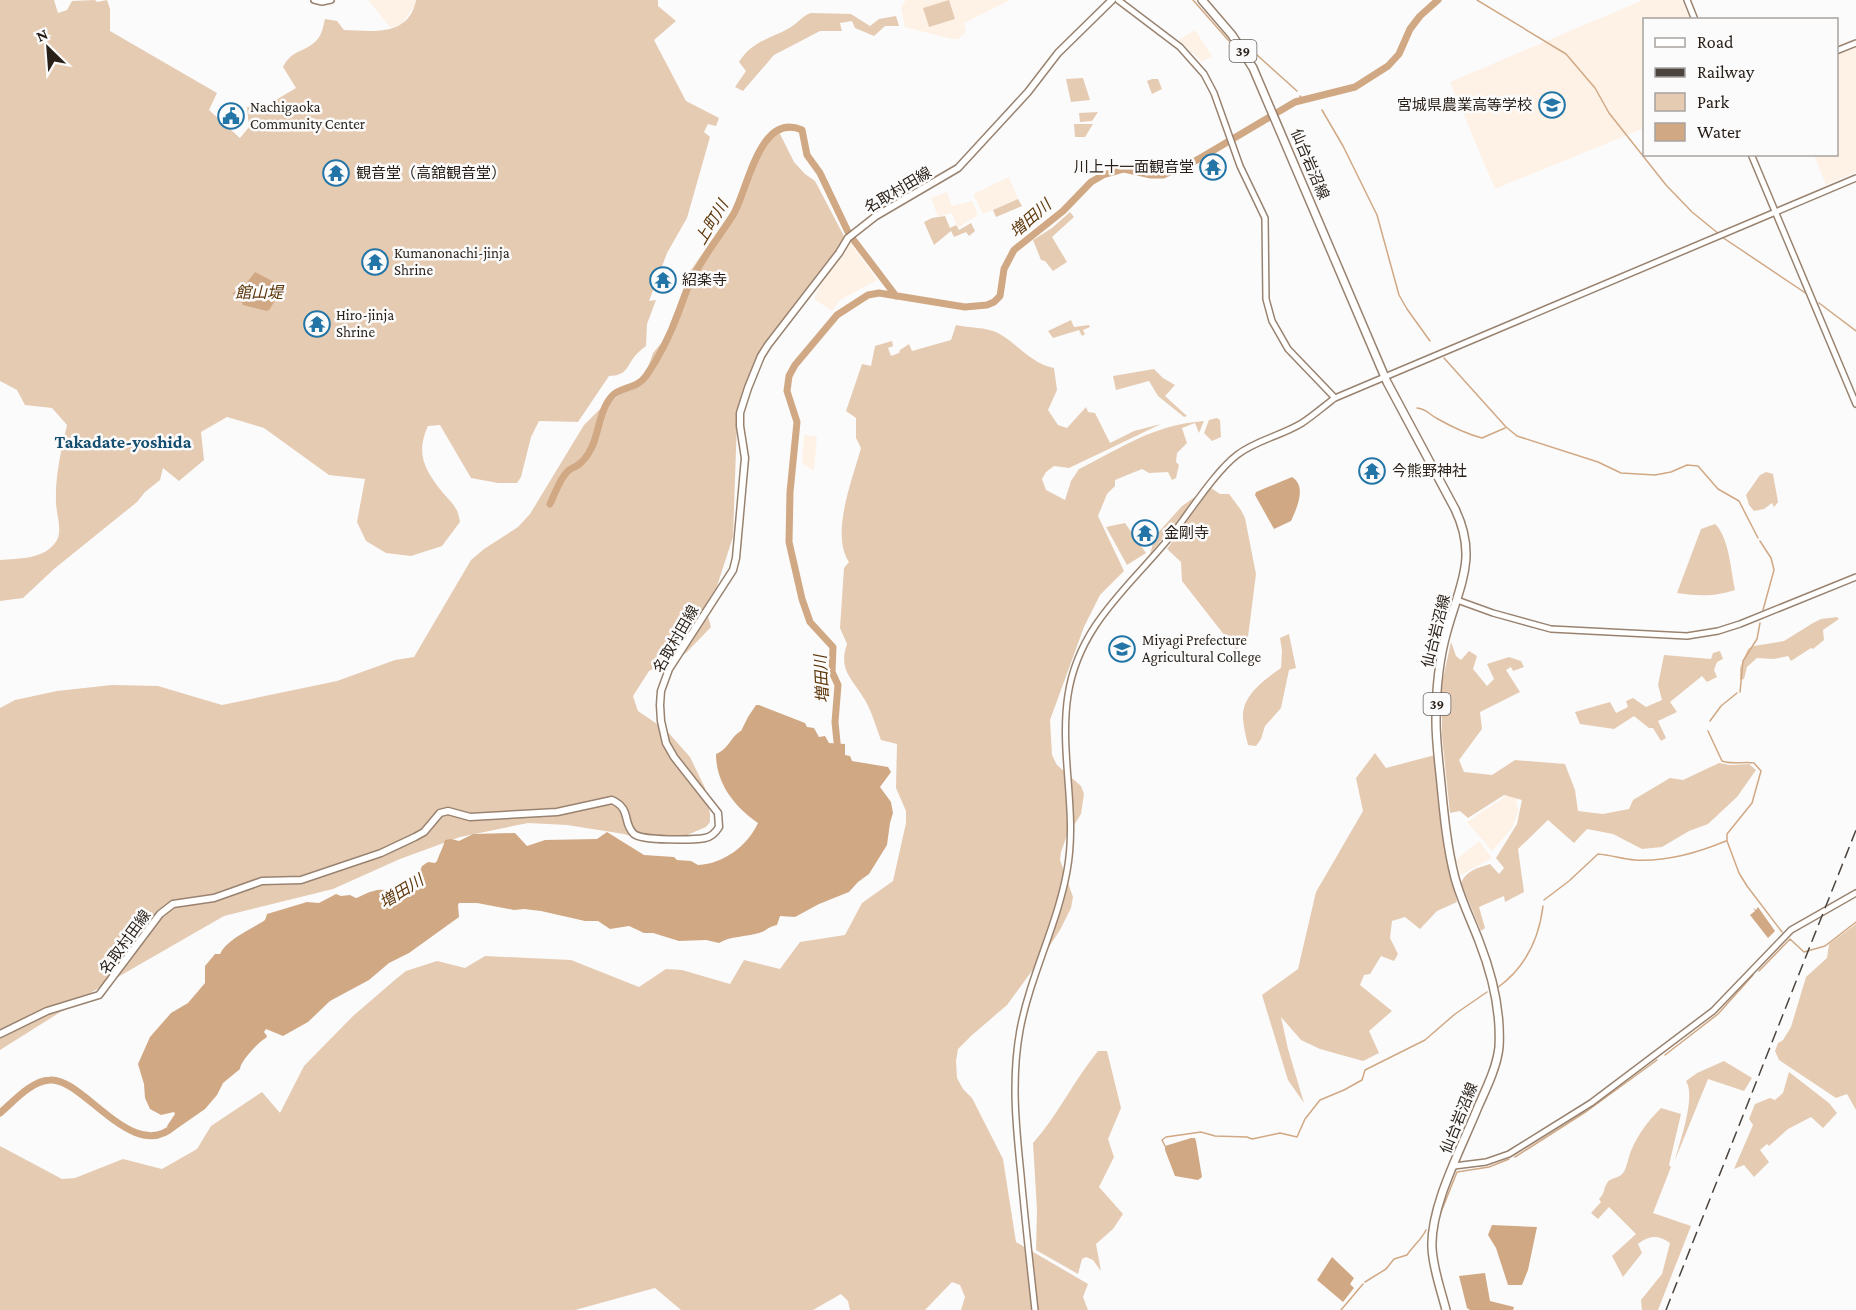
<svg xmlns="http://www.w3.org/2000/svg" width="1856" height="1310" font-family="'Crimson Pro','Noto Sans JP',serif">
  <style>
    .built { fill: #fef2e7 }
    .green { fill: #e6cbb3 }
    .water { fill: #d1a884 }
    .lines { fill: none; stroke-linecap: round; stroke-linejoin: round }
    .stream { stroke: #d1a884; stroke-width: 1.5 }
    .river { stroke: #d1a884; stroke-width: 7 }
    .tertiary-casing { stroke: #998370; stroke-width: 8 }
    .secondary-casing { stroke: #998370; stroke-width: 9 }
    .primary-casing { stroke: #998370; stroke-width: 10 }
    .tertiary { stroke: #fff; stroke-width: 5 }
    .secondary { stroke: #fff; stroke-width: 6 }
    .primary { stroke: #fff; stroke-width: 7 }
    .rail { stroke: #4c453f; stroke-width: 1.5; stroke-dasharray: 12 6; stroke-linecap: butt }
    .labels { text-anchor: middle; stroke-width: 5; stroke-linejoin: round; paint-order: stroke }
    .shield { fill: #fbfbfb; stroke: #67615c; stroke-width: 1.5 }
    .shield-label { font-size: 14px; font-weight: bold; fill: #281f18 }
    .poi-label { font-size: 15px; fill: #281f18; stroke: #fbfbfb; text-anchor: start }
    .street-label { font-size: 15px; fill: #281f18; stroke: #fbfbfb }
    .water-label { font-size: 16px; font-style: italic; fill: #5e370b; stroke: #fbfbfb }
    .quarter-label { font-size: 18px; font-weight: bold; fill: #154e6f; stroke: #fbfbfb }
  </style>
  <rect width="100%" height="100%" fill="#fbfbfb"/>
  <path class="built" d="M368,0H415V5L402,24L391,28Z
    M906,0H1010L964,23L966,32L958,39H951L905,27L901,7Z
    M1643,0H1682L1690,19L1644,20V128L1495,189L1450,82Z
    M1195,30L1212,56L1202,62L1179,40Z
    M1856,45V172L1826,185L1814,155L1836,154L1837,53Z
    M1009,177L1018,199L983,214L973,194Z
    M947,192L952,206L972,201L978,215L958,228L952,213L938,217L931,198Z
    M850,242L877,280L840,300L832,311L814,299L822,281Z
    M804,435L817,436L814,471L802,463Z
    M1513,791L1517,800L1516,803L1519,810L1512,828L1492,851L1467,822Z
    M1479,841L1492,858L1461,875L1456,860Z"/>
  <path class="green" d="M0,0H54L58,13L67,10L72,1L95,0L97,2L107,0L110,9V31L217,93L209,110L240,138L249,127L247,107L269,104L296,88L283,67C292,49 304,53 316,41C322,35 323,27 325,19L337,21L344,30C373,31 409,37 416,0H658V6L676,21L654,40L686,101L719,118L716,126L708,124L704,132L710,137L687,218L667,253L649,301L656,300L647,324L646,346C642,349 638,352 635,356C625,369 627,375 609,376L578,422L539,421L531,437L521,477L517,483H498L471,478L440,425L428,426C415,454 425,471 444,494C453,504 458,508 460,522L442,546L411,556L386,553L366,541L357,522L365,479L329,475L264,428L227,417L201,432L204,460L179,481L163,468L160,480L145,492L137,502L54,569L23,598L0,601V560C19,558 42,560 55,543C64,532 56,515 56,502C55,476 61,451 67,425L52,408L25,405L17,390L0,381Z
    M949,0L955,19L929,27L923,8Z
    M811,13L851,14L870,26L879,19L896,16L899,26H885L874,36L855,28L852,21L840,23L842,31H820L774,55L743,91L735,87L746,71L739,62C753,40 771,39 791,27C799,22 802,16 811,13Z
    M1083,78L1090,100L1071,102L1066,79Z
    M1152,79H1158L1162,89L1152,94L1147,81Z
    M1098,112L1092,121L1080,122L1079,113Z
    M1074,124H1093L1085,137H1075Z
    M779,132L794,162L805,174L815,181L845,238L812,288L762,350L746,389L737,421L733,537L717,586L705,606L711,627L686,653L649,671L633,696L638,711L666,730L690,757L705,788L710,814V822L706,827L687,835L662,840L646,841L624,834L567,825L528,823L460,837L400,859L333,889L224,916L97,989L0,1050V708L15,700L57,691L112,685L158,686L222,705L337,681L395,660L414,657L471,560L484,549L518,527L530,514L584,425L599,410L645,376L653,353L664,340L691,270L733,210L767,141Z
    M1018,199L1022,206L996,217L993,210Z
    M1070,212L1074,217L1052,237L1067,262L1053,271L1045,261L1041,260L1033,240L1052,228Z
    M945,216L950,228L956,225L959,230L971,223L975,231L969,236L966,232L954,237L951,231L934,245L924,222L932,218Z
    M1071,320L1074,327L1089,325L1090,327L1083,330L1085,334L1082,336L1079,330L1053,338L1048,331Z
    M956,325C969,328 986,327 998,333C1018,344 1030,363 1054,368L1057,390L1048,410L1058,425L1067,428L1086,407L1088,412L1095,413L1110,443L1134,431L1161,424L1069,468L1054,466L1046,472L1042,479L1046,490L1065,500L1071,481L1079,469C1123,447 1153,425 1204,421L1199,433L1195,423L1182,428L1187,443L1177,453L1176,462L1179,465L1176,478L1172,480L1168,472L1149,473L1142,469L1115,480V486L1107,494L1098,516L1124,571L1100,595L1084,627L1050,720L1052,755L1057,765L1081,786L1084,794L1081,814L1066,838L1061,852L1060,860L1073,897L1071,908L1060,930L1045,953L1007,1005L971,1036L958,1049L956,1061L957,1078L963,1089L972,1098L1003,1159L1016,1242L1088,1284L1083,1297L1088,1310H961L965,1297L960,1285L952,1282L925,1310H850L848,1301L841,1294L813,1310H681L655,1288L575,1310H0V1146L62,1179L75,1178L123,1159L162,1169L197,1149L211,1126L262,1092L280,1113L304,1066L353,1016L396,979L406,971L437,961L465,968L485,956L571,960L639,987L666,969L682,970L730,984L744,960L780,969L800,942L845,935L862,903L893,881L906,823V811L896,788L897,744L881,740C876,727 872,712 865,700C852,678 838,670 847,644L840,628L844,568L849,562C830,534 853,478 861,448L856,438V418L846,411L862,364L871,366L875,346L892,341L893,346L888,348L891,356L899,353L900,350L909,344L912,351L951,340Z
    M1154,369L1163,378L1175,385L1165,396L1187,416L1184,417L1158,396L1149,381L1116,390L1113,376Z
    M1217,418L1220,420L1221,437L1212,441L1204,433L1209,420Z
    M1766,472L1773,474L1778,502L1774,507L1772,503L1764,509L1754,511L1749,505L1746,495L1760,475Z
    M1211,488L1220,494H1229L1241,510L1245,518L1256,574L1248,637L1236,650L1182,581L1181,562L1167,549Z
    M1199,494L1150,554L1155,536L1182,506Z
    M1125,523L1146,553L1127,565L1106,527Z
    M1715,524C1729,537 1731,571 1735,590C1713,597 1700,596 1677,593L1701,529Z
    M1837,617L1839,619L1823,630L1824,640L1813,649L1811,648L1791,661L1788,656L1774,659L1757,658L1747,667L1744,679L1740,680V668L1748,649L1754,646L1784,641L1813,623L1821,619Z
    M1289,634L1296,668L1289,670L1281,708L1265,726L1261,739L1256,746L1248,745C1246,736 1243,725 1243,716C1243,694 1266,679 1281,668L1282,651L1280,638Z
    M1451,642L1456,656L1461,660L1469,651L1477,656L1473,669L1487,686L1494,679L1487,664L1509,657L1521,661L1524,667L1513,671L1511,667L1506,670L1520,692L1480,712L1482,729L1459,760L1464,772L1492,775L1515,760L1565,764L1575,790L1578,811L1603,814L1629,809L1633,800L1670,778L1683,780L1719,763L1730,765L1749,764L1756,770L1737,797L1708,824L1689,831L1662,847L1642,849L1613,834L1587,829L1574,843L1548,820L1518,849L1524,892L1505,902L1504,896L1479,907L1485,928L1481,931L1461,883C1466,871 1477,868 1490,864L1499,874L1504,868L1496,858L1517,824L1522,800L1504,795L1468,818L1460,811L1450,813L1442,736V683Z
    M1720,651L1723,659L1717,662L1714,670L1717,677L1707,682L1702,676L1670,702L1677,712L1658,721L1666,738L1661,741L1653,728H1649L1634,716L1614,729L1580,724L1575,712L1610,702L1616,713L1628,707L1626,701L1633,698L1646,707L1662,700L1658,685L1664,655L1711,659L1713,653Z
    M1375,753L1386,768L1435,755L1438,803L1446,852L1457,902L1437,911L1420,929L1405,917L1392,921L1390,938L1398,954L1394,961L1381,956L1370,974L1364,975L1360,985L1392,1011L1369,1031L1379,1053L1363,1061L1320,1049L1301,1040L1281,1017L1288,1049L1304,1103L1288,1080L1262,995L1298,969L1316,892L1363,811L1356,778Z
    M1856,924V1110L1847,1094L1836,1098L1779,1060L1775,1051L1778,1043L1783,1040L1791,1027L1806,977L1827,958L1829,944Z
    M1098,1051H1107L1121,1108L1108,1139L1114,1157L1099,1187L1123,1214L1113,1229L1096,1244L1101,1271L1093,1260L1086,1257L1082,1259L1078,1274L1036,1250L1037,1210L1033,1143C1058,1115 1074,1080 1098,1051Z
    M1724,1061L1752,1078L1744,1091L1708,1079L1675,1160C1680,1141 1696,1097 1686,1081L1697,1073Z
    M1789,1072L1829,1103L1837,1113L1823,1128L1811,1117L1788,1129L1769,1146L1767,1144L1760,1150L1769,1162L1754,1177L1744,1165L1734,1169L1753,1125L1749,1119L1755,1104L1770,1098L1775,1100L1783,1093Z
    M1661,1108L1681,1114L1669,1165L1671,1167L1653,1213L1691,1226L1658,1310H1642L1641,1300L1662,1274L1670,1243C1658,1235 1650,1235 1638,1244L1642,1253L1623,1277L1612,1256L1636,1234L1609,1207L1598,1219L1591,1213L1601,1202L1599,1199C1605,1194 1603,1189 1607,1183C1611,1177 1618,1179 1623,1173C1627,1168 1628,1158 1631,1151C1638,1134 1648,1121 1661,1108Z"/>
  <path class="water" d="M255,272L280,285L282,288L270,309L267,311L243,305L239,296L232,293L241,290Z
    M1292,477C1307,486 1297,508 1291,521L1274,529L1255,495L1256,492Z
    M756,705H759L805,723L807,727L814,728L819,737L825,736L829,743L845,744V755L850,756L852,761L888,767L891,772L880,787L891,802L893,813L890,823L887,845L869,874L858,882L849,892L819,904L795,917L780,916L777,925C767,927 767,931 759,933C746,937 730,936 719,943L706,940L679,941L653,933H644L629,926L610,929L598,921H585L541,911L524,909L514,910L477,903H459L458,905L459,917L409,953L389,963L369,980L330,1001L308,1022L283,1036L266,1029L264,1032L267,1036L266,1038C258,1042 240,1062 240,1069L223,1083L217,1095L205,1109L172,1132L167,1126L175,1114L174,1112L161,1115L150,1109L145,1098L144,1084L138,1064L150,1037L171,1013L188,1003L205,983V966L215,954H220C227,939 252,929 265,920L267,914L307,902L319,903L336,894L341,896L350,895L356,898C362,896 367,892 374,891C382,888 389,892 397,889C406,885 412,876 420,871L422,866L428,862L435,863L437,861C439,854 443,848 445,840L451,839L459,841L473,834L515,833L527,846L545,840L597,839L607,832L644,855L674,857L677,860L691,861L698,865C724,864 748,845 758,823C735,807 716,784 716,754C729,749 731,736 741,731L748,717Z
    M1758,907L1775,931L1768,938L1750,915L1755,911L1753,908L1756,910Z
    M1191,1138H1195L1196,1141L1202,1177L1198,1180L1175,1176L1165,1150V1146Z
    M1492,1225L1537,1227L1528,1270L1522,1285H1508L1496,1248L1488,1235Z
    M1332,1257L1354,1278L1350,1284L1354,1288L1343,1302L1317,1280Z
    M1485,1273L1490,1301L1514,1307L1513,1310H1470L1467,1308L1459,1276Z"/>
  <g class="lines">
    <path class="stream" d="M1193,0L1229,41
      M1477,0L1566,54L1595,88L1609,113L1666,185L1692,212L1719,234
      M1247,46L1297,91
      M1300,96L1302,99
      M1322,110L1343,146L1377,215L1399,295L1407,309L1430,341
      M1722,237L1807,294
      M1819,303L1856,331
      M1444,358L1506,427L1517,436L1598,462L1621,473L1655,475L1671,472L1687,465L1698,466L1718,489L1739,501L1758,538
      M1417,408C1429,410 1428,414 1438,419C1452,427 1467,434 1482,438L1505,428
      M1760,541L1771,558L1774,570L1763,610
      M1740,692L1743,661L1757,639L1760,623
      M1710,721L1721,706L1737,693
      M1708,731L1722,761C1732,765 1744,761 1754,763L1761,771L1752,803L1727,834V841L1739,873L1747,886L1782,932
      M1544,900L1569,881L1598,854C1611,855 1622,859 1635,860C1667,862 1697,853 1726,841
      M1759,971L1790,939L1804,952L1825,946L1856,922
      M1497,988C1525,968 1539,939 1543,906
      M1665,1055L1718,1014L1753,975
      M1165,1146L1162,1140L1166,1137L1201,1132L1215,1136L1247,1137L1252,1139L1280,1133L1297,1137L1305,1119L1320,1100L1344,1090L1362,1080L1365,1070L1425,1040L1455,1014L1487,992
      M1515,1157L1587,1111L1657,1060
      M1439,1217L1457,1172L1489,1167L1509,1159
      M1365,1282L1386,1269L1394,1259L1407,1255C1413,1246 1422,1239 1426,1230
      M1341,1310L1363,1284"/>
    <path class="river" d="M550,504C555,494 559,480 567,472C570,468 574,468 578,465C584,461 589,453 592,447C599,431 600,409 612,396C621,386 636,390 646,376C660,356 671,333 679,311C683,301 686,290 691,281C702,258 719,237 733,215C748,190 759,111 802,130L807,155L820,173L849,234L896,296
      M838,752L835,722L838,685L832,672L833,647L810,622L802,599L789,542L790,492L797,422L787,391L789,376L795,365L837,315L868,295L879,293L965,307L987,305L994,302L1000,296L1004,269L1014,250L1063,211L1091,182L1103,175L1124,169L1151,175H1163L1197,160L1295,102L1355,87L1388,66L1399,54L1410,29L1420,16L1438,0
      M0,1113C14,1101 31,1081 50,1080C83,1077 134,1166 175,1125"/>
    <g class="tertiary-casing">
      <path id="tertiary" d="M314,0L322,2L331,0
        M1118,0L1180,47L1204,74L1214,93L1240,166L1265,218L1266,299L1272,321L1288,349L1335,398
        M1687,0L1695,20
        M1836,51L1856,43
        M1751,154L1856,404
        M1457,600L1493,613L1551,629L1687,636L1718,631L1740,624L1856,577
        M1454,1166L1486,1162L1509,1154L1591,1103L1713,1011L1791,930L1856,893
        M1035,1310C1030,1265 1025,1220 1021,1175C1016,1127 1011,1079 1020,1030C1030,976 1057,926 1067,871C1078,812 1059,754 1068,695C1079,623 1132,585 1174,532C1191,510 1216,471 1237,455C1256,440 1281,436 1302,423C1313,416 1324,406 1335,398L1856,178"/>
    </g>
    <g class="secondary-casing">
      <path id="secondary" d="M0,1034L47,1011L99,995L160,914L173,904L214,898L262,881L301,880L381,853L415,837L424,832L440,813L448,811L470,817L557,812L612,800C632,809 622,823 634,834C642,841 694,840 705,838C711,837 716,832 719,827L718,813L674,757L666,743L661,721L660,705L661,691L669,669L733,570L736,558L745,458L740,426V413L748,388L761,356L768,345L839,253L848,238L876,216L958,168L1028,92L1058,53L1112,0"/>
    </g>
    <g class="primary-casing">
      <path id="primary" d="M1202,0L1232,35L1253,68L1387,382L1455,509C1478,557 1460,584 1447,631C1439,659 1436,691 1436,721C1436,742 1439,763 1441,784C1444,815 1447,847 1455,878C1461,900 1471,920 1479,941C1492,974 1501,1012 1499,1047C1497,1067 1486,1089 1478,1107C1462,1147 1430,1206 1432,1248C1433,1269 1441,1290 1446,1310"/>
    </g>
    <use href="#tertiary" class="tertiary"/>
    <use href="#secondary" class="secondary"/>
    <use href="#primary" class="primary"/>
    <path class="rail" d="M1666,1310L1856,830"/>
  </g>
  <defs>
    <g id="school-ring" transform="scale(1.35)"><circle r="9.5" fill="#fbfbfb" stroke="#2275a6" stroke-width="1.5"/><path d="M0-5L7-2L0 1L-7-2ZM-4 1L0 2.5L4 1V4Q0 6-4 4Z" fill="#2275a6"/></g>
    <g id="civic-ring" transform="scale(1.35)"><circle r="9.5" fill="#fbfbfb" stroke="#2275a6" stroke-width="1.5"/><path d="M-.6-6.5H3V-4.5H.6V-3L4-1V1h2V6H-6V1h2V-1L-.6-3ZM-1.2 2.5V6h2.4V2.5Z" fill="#2275a6"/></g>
    <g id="temple-ring" transform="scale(1.35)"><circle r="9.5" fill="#fbfbfb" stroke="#2275a6" stroke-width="1.5"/><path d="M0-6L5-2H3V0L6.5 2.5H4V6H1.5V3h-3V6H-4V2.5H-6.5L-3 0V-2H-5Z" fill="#2275a6"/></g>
    <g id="university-ring" transform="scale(1.35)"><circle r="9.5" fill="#fbfbfb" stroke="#2275a6" stroke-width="1.5"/><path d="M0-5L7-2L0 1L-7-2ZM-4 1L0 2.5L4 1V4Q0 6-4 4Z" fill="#2275a6"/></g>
  </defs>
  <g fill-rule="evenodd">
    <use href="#school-ring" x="1552" y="105"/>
    <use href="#civic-ring" x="231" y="116"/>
    <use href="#temple-ring" x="1213" y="167"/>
    <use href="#temple-ring" x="336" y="173"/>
    <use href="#temple-ring" x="375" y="262"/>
    <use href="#temple-ring" x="663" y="280"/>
    <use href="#temple-ring" x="317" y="324"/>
    <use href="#temple-ring" x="1372" y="471"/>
    <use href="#temple-ring" x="1145" y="533"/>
    <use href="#university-ring" x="1122" y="649"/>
  </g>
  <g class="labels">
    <g class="shield">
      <rect x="1229.5" y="40" width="27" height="22" rx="4.5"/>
      <rect x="1423.5" y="693" width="27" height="22" rx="4.5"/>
    </g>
    <g class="shield-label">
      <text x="1243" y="56">39</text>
      <text x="1437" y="709">39</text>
    </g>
    <g class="poi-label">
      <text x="1532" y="110" text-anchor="end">宮城県農業高等学校</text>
      <text x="250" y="112">Nachigaoka<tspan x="250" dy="17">Community Center</tspan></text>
      <text x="1194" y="172" text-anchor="end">川上十一面観音堂</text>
      <text x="356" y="178">観音堂（高舘観音堂）</text>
      <text x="394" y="258">Kumanonachi-jinja<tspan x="394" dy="17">Shrine</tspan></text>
      <text x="682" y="285">紹楽寺</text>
      <text x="336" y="320">Hiro-jinja<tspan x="336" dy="17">Shrine</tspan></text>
      <text x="1392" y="476">今熊野神社</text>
      <text x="1164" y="538">金剛寺</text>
      <text x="1142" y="645">Miyagi Prefecture<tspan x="1142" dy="17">Agricultural College</tspan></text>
    </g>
    <g class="street-label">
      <text transform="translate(1310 164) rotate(67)" y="5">仙台岩沼線</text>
      <text transform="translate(898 190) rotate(-31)" y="5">名取村田線</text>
      <text transform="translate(1436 631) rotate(-76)" y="5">仙台岩沼線</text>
      <text transform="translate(676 639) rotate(-60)" y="5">名取村田線</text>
      <text transform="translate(125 942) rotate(-54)" y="5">名取村田線</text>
      <text transform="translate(1459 1118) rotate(-68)" y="5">仙台岩沼線</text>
    </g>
    <g class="water-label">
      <text transform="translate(1030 218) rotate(-41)" y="6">増田川</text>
      <text transform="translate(711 222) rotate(-59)" y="6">上町川</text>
      <text x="259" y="298">館山堤</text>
      <text transform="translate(821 679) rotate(-93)" y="6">増田川</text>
      <text transform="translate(401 891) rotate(-32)" y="6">増田川</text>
    </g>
    <g class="quarter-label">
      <text x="123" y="448">Takadate-yoshida</text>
    </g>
  </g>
  <rect x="1643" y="18" width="195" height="138" fill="#fbfbfb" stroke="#a7a3a0" stroke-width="1.5"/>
  <rect x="1655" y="38" width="30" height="9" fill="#ffffff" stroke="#a7a3a0" stroke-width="1.5"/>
  <text x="1697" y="48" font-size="18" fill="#281f18">Road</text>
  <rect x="1655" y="68" width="30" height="9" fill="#4c453f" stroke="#a7a3a0" stroke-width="1.5"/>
  <text x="1697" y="78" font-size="18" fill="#281f18">Railway</text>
  <rect x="1655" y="93" width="30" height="18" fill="#e6cbb3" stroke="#a7a3a0" stroke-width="1.5"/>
  <text x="1697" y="108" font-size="18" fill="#281f18">Park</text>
  <rect x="1655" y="123" width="30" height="18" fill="#d1a884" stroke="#a7a3a0" stroke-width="1.5"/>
  <text x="1697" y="138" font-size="18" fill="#281f18">Water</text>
  <g transform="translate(48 48) rotate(335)" stroke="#fbfbfb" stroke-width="4.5" paint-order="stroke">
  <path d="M0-4.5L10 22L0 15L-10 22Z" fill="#281f18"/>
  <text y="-9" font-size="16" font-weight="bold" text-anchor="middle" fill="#281f18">N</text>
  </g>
</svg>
